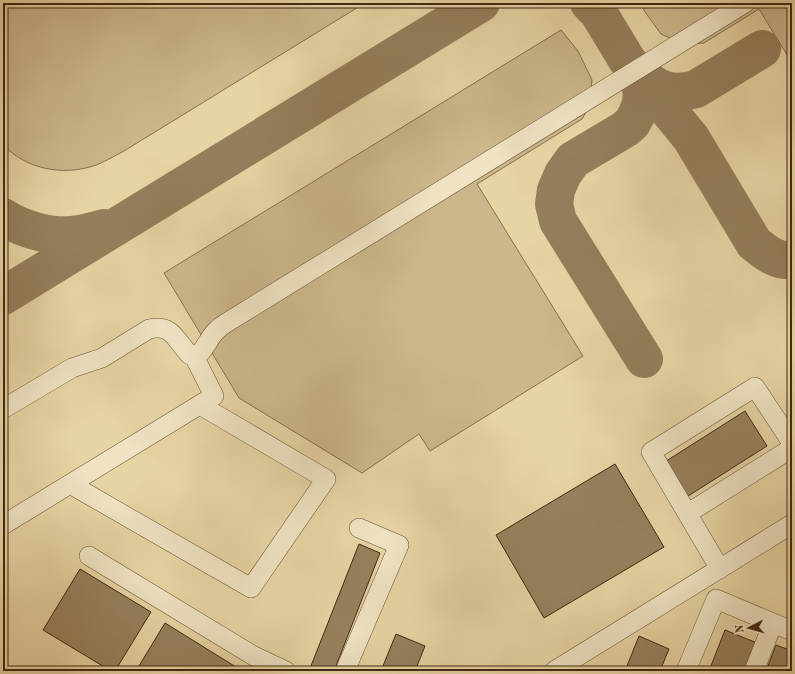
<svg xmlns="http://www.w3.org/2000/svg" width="795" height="674" font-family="'Old Standard TT',serif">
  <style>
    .green { fill: #cbb78b; stroke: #86704f }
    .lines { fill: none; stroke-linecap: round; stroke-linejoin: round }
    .taxiway { stroke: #947e5b; stroke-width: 38 }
    .building { fill: #97815e; stroke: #412813 }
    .minor-casing { stroke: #6a5337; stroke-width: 20 }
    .minor { stroke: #efe3c3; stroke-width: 19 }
  </style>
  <rect width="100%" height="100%" fill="#e7d4a3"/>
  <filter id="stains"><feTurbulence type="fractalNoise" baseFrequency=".005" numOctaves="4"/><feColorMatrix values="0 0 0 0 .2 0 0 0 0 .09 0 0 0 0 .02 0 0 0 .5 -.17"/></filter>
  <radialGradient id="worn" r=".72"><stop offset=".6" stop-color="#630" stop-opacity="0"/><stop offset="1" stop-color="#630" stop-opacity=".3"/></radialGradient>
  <path class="green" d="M3,3H365L124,151C114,156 103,163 93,166C61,176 27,169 3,145Z
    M640,3H792V63L759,9L704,43L690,44L674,40L661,34L645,12Z
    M561,30L578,51L592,80L589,107L582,119L477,184L583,356L430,451L419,434L362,473L239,398L164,273Z"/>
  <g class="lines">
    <path class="taxiway" d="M589,3L598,12L627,60L691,138L754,243C765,252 777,262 792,260
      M3,217C22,229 49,237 71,235C82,234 93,231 104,228
      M3,296L481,3
      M644,359L558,221L554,204L556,190L563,174L573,160L625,129L632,123L637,114L641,103L642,92L636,71C656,88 668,97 696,89L762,49"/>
  </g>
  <path class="building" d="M745,411L767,446L685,498L663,463Z
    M615,464L664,547L544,618L496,535Z
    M359,544L380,553L334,671H309Z
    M80,569L151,612L115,671H111L43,630Z
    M165,623L236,667L233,671H136Z
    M725,630L757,643L745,671H709Z
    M396,634L425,646L415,671H381Z
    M639,636L669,649L660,671H625Z
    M776,645L792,651V671H766Z"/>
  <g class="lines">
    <g class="minor-casing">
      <path id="minor" d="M3,409L72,368L102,358L149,329C173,324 175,340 190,355H198C203,351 204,347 208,342C212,334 218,328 226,323L745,3
        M70,484L251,588L326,479L200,405
        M688,513L792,448
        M3,525L214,396L194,356
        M89,556L252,655L286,671
        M720,569L651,452L755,387L792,443
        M345,671L399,545L359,528
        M554,671L792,524
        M686,671L716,599L792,631
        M754,671L773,623"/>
    </g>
    <use href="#minor" class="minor"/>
  </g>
  <rect width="795" height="674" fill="none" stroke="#e7d4a3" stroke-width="16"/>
  <rect x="4" y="4" width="787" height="666" fill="none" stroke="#412813" stroke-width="2"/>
  <rect x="8" y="8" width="779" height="658" fill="none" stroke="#412813"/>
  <g transform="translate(749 628) rotate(264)" stroke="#efe3c3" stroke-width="3" paint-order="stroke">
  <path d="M0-3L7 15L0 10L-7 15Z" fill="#412813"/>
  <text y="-6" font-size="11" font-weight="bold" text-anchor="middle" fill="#412813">N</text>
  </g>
  <rect width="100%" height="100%" filter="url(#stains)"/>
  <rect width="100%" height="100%" fill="url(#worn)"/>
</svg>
